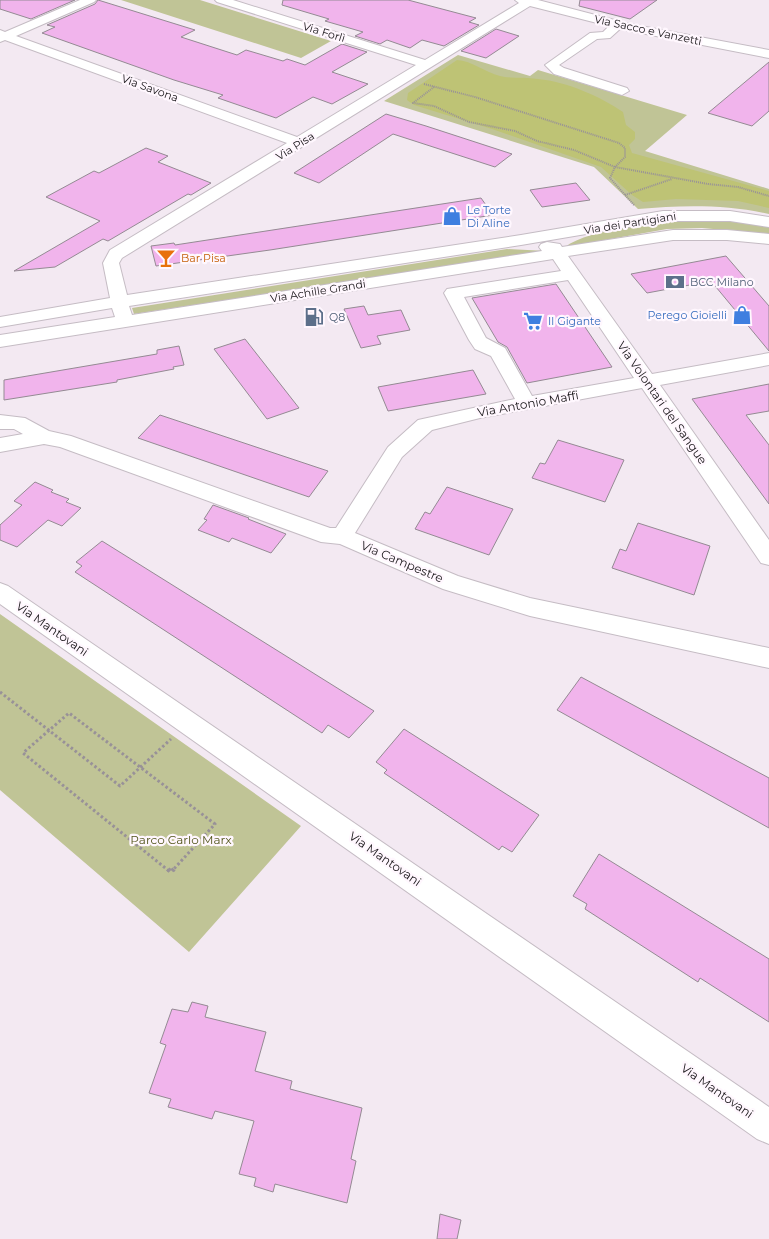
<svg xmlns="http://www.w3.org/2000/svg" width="769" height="1239" font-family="Montserrat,sans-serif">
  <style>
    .green { fill: #c0c496 }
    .forest { fill: #bec375 }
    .building { fill: #f1b4ec; stroke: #948a93 }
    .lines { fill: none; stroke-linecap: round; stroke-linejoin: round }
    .minor-casing { stroke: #c5bcc4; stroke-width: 2 }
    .path-far2 { stroke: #989198; stroke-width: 2; stroke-dasharray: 1 1; stroke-linecap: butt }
    .path-far1 { stroke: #989198; stroke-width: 3; stroke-dasharray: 2.5 2.5; stroke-linecap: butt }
    .path { stroke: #989198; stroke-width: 4.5; stroke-dasharray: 3 3; stroke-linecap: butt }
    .minor { fill: #fff; fill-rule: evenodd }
    .labels { text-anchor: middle; stroke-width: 4.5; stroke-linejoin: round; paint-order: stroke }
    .far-street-label { font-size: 11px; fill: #191619; stroke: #fff7fe }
    .far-shop-label { font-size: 11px; fill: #366cbe; stroke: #fff7fe; text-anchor: start }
    .far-food-label { font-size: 11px; fill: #c56008; stroke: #fff7fe; text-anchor: start }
    .far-service-label { font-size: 11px; fill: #4e5e75; stroke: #fff7fe; text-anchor: start }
    .street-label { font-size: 12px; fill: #191619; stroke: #fff7fe }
    .park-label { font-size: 12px; fill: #52551b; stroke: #fff7fe }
  </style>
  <rect width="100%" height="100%" fill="#f3e9f2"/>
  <path class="green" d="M121,0H200L331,41L301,58Z
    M458,55L530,76L538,70L687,115L645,151L769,189V214C726,204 681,205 638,209L594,167L384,101Z
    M697,220L738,222L769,227V234L702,228L667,229L565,247C590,228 665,221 697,220Z
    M507,249L547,251L134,314L132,308Z
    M0,614L301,826L189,952L0,790Z"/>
  <path class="forest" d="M457,60C472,61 485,72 500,76C512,79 526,77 538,79C568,82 599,96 623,112L626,125L635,132V139L629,145L632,153L769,191V208L738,201L676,199L643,202L632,195L601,167L492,129L414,105L407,100L408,93Z"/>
  <path class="building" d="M0,0H75L31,19L0,9Z
    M98,0L195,30L181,37L237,55L246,50L283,61L287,59L305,65L342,44L367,52L332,72L368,84L332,104L313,97L276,118L218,98L223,95L174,80L42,33L55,27L47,25L95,4Z
    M283,0H408L476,18L469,22L479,25L444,46L422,40L410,48L387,40L380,44L355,36L363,32L325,21L329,19L282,5Z
    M580,0H657L630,19L579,6Z
    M496,29L519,36L486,58L461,51Z
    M769,62V111L752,126L708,113Z
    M386,114L426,126L512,154L495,167L393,134L319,183L294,173Z
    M146,148L168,156L158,162L211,183L191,195L188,194L108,241L103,239L55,267L14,271L100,221L46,197L94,171L99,173Z
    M576,183L590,200L542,207L530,190Z
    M481,198L493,215L270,250L156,266L151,246L174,243L175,245Z
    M726,256L769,306V351L711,281L647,293L631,274Z
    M556,284L612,367L527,383L507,347L498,342L472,298Z
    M364,306L368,315L401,310L410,330L377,336L381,344L361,348L344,309Z
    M245,339L299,408L267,419L214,349Z
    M179,346L184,365L173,367L174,369L117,380V382L4,400V380L157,354V350Z
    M473,370L486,394L388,411L378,387Z
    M769,384V411L746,415L769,445V504L692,399Z
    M160,415L328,471L309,497L138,438Z
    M558,440L624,460L605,502L532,478L540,463L545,464Z
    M35,482L53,490L51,492L69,499L66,502L81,508L62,526L48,520L17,547L0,540V525L22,505L14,501Z
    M447,487L513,509L489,555L415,529L425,512L430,514Z
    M213,505L249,518L248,519L286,534L271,553L232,538L229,542L198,530L207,520L204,519Z
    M638,523L710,546L694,595L612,568L620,549L626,551Z
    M102,541L374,711L349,738L328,725L322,733L75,572L82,566L76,562Z
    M581,677L769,778V828L557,710Z
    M404,729L539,815L512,852L502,846L499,850L384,773L387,770L376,762Z
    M599,854L769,959V1022L700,978L698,982L585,909L587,904L573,896Z
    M192,1002L208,1006L205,1017L266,1032L255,1071L292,1081L290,1089L362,1108L351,1159L356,1161L347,1203L275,1184L273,1192L254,1186L256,1178L239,1174L254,1121L215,1111L212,1119L194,1114L168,1107L171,1099L149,1093L166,1045L160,1043L172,1009L188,1012Z
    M440,1214L461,1220L457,1239H437Z"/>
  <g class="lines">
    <g class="minor-casing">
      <path id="minor" d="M80,0H96L94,2L16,36L297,137L416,65L217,2L215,0H233L425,60L519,3L515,0H538L630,24L769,50V58L620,29L610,38L597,39L559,65L564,68L627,88L629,91L622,95L554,74L545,65L590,33L603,32L609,26L530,6L122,258L119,263L127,295L521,235L663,211H730L769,217V227L730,221H663L521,245L129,306L132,315L542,251L539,247L541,244L547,242L560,244L562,247L673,230H727L769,234V244L727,240H673L568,256L652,374L769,353V365L660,385L769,540V565L761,563L642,388L480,418L432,430L402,457L355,533L458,576L530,598L769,648V668L530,616L443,589L340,544L321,542L60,447L44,444L0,452V438L23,434L14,429H0V415L25,418L49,431L71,436L330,528H336L388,447L418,420L515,399L491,356L475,349L469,340L444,293L447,289L561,271L553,259L0,347V335L115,317L112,308L0,327V317L110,298L103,263L110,250L287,143L5,40L0,42V30L5,32ZM568,280L634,378L532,396L505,348L486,338L464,297Z
        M0,583L8,586L769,1107V1144L757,1139L0,604Z"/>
    </g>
    <path class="path-far2" d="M424,84L475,97L619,143L625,148V157L615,167L610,178L634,205
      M434,87L413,103L434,106L469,122L515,131L537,141L574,150L615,167L708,184L738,187L769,196
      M625,195L672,179"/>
    <path class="path-far1" d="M0,692L120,786L171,739
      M169,871L23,753L69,713L215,824L172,871"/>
    <path class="path" d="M168,869L171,872L174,869"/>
    <use href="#minor" class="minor"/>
  </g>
  <defs>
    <g id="shop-bare" transform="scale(1.5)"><path d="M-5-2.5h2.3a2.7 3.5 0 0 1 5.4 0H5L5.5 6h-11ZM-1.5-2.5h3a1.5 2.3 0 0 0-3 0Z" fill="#3f7fe0" stroke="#fff7fe" stroke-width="2.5" paint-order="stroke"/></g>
    <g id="bar-bare" transform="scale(1.5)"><path d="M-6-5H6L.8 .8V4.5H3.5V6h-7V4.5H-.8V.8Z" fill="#e8710a" stroke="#fff7fe" stroke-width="2.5" paint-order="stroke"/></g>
    <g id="bank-bare" transform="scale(1.5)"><path d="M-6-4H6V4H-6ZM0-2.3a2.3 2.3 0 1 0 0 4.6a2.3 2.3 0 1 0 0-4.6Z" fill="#5c6f8a" stroke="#fff7fe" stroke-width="2.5" paint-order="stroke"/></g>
    <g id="fuel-bare" transform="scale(1.5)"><path d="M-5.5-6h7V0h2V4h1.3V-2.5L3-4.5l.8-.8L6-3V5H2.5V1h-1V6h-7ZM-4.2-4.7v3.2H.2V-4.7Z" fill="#5c6f8a" stroke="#fff7fe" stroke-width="2.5" paint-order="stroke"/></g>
    <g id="supermarket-bare" transform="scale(1.5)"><path d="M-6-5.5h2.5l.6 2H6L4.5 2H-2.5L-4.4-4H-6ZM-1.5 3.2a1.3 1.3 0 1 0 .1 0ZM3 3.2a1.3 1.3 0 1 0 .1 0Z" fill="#3f7fe0" stroke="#fff7fe" stroke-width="2.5" paint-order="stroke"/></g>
  </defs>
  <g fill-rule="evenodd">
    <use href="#shop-bare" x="452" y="216"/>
    <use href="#bar-bare" x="166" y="258"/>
    <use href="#bank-bare" x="675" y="282"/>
    <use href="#shop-bare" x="742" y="315"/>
    <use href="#fuel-bare" x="314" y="317"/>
    <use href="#supermarket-bare" x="533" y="321"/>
  </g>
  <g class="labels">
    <g class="far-street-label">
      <text transform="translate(648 30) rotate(12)" y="4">Via Sacco e Vanzetti</text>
      <text transform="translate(324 32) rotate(17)" y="4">Via Forlì</text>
      <text transform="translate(150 88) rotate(20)" y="4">Via Savona</text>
      <text transform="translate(295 146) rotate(-32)" y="4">Via Pisa</text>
      <text transform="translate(630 223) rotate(-9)" y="4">Via dei Partigiani</text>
      <text transform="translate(318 291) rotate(-9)" y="4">Via Achille Grandi</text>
    </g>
    <g class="far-shop-label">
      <text x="467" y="214">Le Torte<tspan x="467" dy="13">Di Aline</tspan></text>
      <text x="727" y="319" text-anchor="end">Perego Gioielli</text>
      <text x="548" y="325">Il Gigante</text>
    </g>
    <g class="far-food-label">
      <text x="181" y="262">Bar Pisa</text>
    </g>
    <g class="far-service-label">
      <text x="690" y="286">BCC Milano</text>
      <text x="329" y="321">Q8</text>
    </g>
    <g class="street-label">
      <text transform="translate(662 403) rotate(55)" y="4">Via Volontari del Sangue</text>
      <text transform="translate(528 404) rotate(-10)" y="4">Via Antonio Maffi</text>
      <text transform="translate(402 562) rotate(23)" y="4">Via Campestre</text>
      <text transform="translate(52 629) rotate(35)" y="4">Via Mantovani</text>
      <text transform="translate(385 859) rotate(35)" y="4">Via Mantovani</text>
      <text transform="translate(717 1091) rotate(35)" y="4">Via Mantovani</text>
    </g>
    <g class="park-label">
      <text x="181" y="844">Parco Carlo Marx</text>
    </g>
  </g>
</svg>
